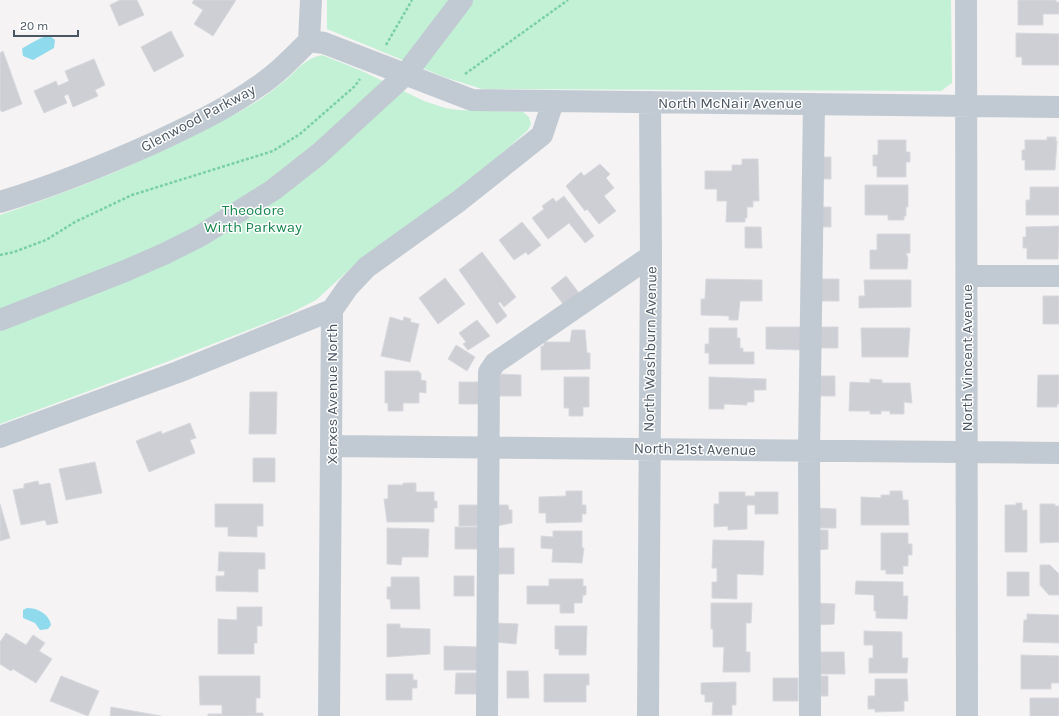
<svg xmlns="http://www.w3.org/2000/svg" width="1059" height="716" font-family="Karla,sans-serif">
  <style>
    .green { fill: #c3f1d5 }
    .water { fill: #90daee }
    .building { fill: #cdcfd5; stroke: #d7d9de }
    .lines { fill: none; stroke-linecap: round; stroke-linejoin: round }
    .path { stroke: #7ad0a6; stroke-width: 2.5; stroke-dasharray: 3 2; stroke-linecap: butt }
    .minor { stroke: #c1cad2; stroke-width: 22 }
    .labels { text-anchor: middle; stroke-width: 3; stroke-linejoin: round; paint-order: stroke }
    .street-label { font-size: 15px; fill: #4a5661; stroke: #fff }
    .park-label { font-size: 15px; fill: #17864f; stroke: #fff }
  </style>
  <rect width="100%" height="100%" fill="#f5f3f3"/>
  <path class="green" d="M327,0H951L952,83L941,91L482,89L444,77L327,29Z
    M322,55L362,71L424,101L445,108L458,110L523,112L529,117L531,124L528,130L507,149L453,194L351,268L316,300L289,314L169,361L0,424V215C76,190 151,159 222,121C233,115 245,109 256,102C267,95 278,86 288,78C299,68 306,58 322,55Z"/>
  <path class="water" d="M49,35L55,40L54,48L33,60L23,56L22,49C25,46 44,36 49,35Z
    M27,608C38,608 49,614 51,625L48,629L40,630L35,623L23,618V610Z"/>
  <path class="building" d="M120,0H137L144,15L119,26L110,5Z
    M194,0H236L213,36L194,24L203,10L192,3Z
    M1018,0H1056V2H1059V14H1043V25H1018Z
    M171,31L184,56L154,72L141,47Z
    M1016,33L1059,34V65H1022V57H1016Z
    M3,51L22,104L2,112L0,110V53Z
    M94,59L105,85L95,90L98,96L73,107L68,94L64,96L67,103L44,113L34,91L56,81L58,86L69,81L65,71Z
    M1047,137H1056V141H1057L1055,170H1025V160H1022V150H1025V140H1047Z
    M878,140H906V152H910V162H906V177H877V166H873V155H878Z
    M818,157H831V179H818Z
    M742,159H758L759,201H753V207H747V218H745V222H726L727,201H717V189H705V171H732V165H742Z
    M600,164L610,174L606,178L614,188L604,196L616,211L599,224L587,209L585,211L566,186L581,172L584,176Z
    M865,185H908V207H906V216H904V220H888V215H865Z
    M1030,187H1059V215H1026V200H1030Z
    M564,196L594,236L585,243L569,223L548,239L532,218L544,209L542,206L553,198L556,202Z
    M819,207H831V227H819Z
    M522,222L541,245L528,255L526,252L514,260L499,240Z
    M1059,226L1058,259H1027V248H1023V237H1026V227Z
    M745,227H761L762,248H745Z
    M877,234H910V253H906L908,258L907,269H870V250H877Z
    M482,252L516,297L504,307L500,302L498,303L507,316L497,324L459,270Z
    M566,276L579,293L563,304L551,288Z
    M445,278L465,304L438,324L419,298Z
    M706,279L762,280V301H740L738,320H729V316L701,315V299H705Z
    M817,279H839V301H817Z
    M864,280H911V307L859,308V296H865Z
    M1043,296H1059V324H1043Z
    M390,317L403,321L404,317L411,319L410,322L419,324L410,362L381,356Z
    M477,320L490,336L468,350L463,344L466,342L459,333Z
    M766,327H802V350L766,349Z
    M817,327H838V348H817Z
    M709,328H737V338H740V348H743V352H754V364H709V353H705V344H709Z
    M861,328H910L908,357H862Z
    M572,330H585L587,353H590V369L541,370V346H544V342H570Z
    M456,345L475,357L467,371L448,359Z
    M385,371H419V373H421V380L426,381V393L419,392V403H403V411H388V403H385Z
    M500,374L521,375V396H499Z
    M1038,375H1059V404H1057V407H1037Z
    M817,376H835V396H818Z
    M564,377H589V407H583V416H569V408H564Z
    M709,377L766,379V390H754V402H747V405L724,404V409H709Z
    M870,379L882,380V383H910L912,403L904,402V414H890V411H881V414H870V411H849L850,382L870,383Z
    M459,382H481V404H459Z
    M250,392H277L276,434H249Z
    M190,423L196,438L190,440L195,453L149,472L136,441L161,431L162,434Z
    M253,458H275V482H253Z
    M95,462L102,493L66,500L59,469Z
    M38,481L39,485L50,483L58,523L47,525L45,520L21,525L13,490L24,488V484Z
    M403,483H416V492H434V501H437V508H434V522H387L384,499H388V485H403Z
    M566,491H582V505H586V514H582V522L546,523V513H539V497L566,496Z
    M890,491H902L903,500H908L909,525H861V497L881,498V495H890Z
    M719,492H745V496H755V492H778V514H755V505H747V529L728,530V526L714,527V504H719Z
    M1016,503H1022V510H1027V552H1005V505H1016Z
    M0,504L10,538L0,541Z
    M215,504H263V526H257V537L228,536V527H215Z
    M1040,504H1055V506H1059V542L1040,543Z
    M459,505H479V526H459Z
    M496,505H508L509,510H512V523L496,526Z
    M816,508L836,509V528H815Z
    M455,527H479V549H455Z
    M387,528L429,529L428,557H402L401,565L387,564Z
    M816,530H828V549L816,550Z
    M553,531H582V548H584L582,563L552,562L553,549L541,548V536L553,537Z
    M881,533H908V544H912V555H908V566H903V574H886V570H881Z
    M713,540L764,541L763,575L737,574V599L712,598V582H717V568H712Z
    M495,548H514V574H495Z
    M219,552L265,553V569H258V592L216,591V576H224L225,571H218Z
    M1040,565H1050L1059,574V595H1049L1040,585Z
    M1007,572H1029V596H1007Z
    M454,576H474V596H454Z
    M391,577H419L420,609H391L390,599H387V587H391Z
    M549,579H583V586H586V595H583L582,603H574V613H560V604H527V586H549Z
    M856,581L903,582V596H908L907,619L876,618V611H874V595L855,594Z
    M711,603H752L751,623H746V652H750V672H723L724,647H713V629H711Z
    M815,603L835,604L834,624L815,625Z
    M237,607H262V626H257V643H254V654H218V619L237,620Z
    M1027,614L1059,615V643L1023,642L1024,620H1027Z
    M496,623L518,624L516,644L495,642Z
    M387,624H400V628L430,629V654L387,657Z
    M555,626H587L586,655H559V649H555Z
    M864,631L902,632V658H908L907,673H869V658H873V645H864Z
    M6,633L26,645L33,635L45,643L39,651L52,659L36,683L13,669L11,671L0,664V642Z
    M444,646L480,647V670H444Z
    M815,652H844L845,674H815Z
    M1021,655L1059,656V683H1051V689H1021Z
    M507,671H528L529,698H507Z
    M456,673H480V694H455Z
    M386,674H413V680H417V688H412V700H386Z
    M544,674H589V685H586V702H544Z
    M61,676L99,691L88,716L50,701Z
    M199,676H260V698H256V713H263V716H208V714H222V705H200Z
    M815,676H828V696H816Z
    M773,678H798V701H773Z
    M875,679H907L908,701H904V711L875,712V709H868V696H875Z
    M736,682V705H732V715H712L713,702H705V695L701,694V683Z
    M1030,698H1059V716H1030Z
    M111,707L161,716H110Z"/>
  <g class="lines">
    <path class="path" d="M386,45L412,0
      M465,74L568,0
      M0,255L14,252L46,240L75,222L132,195L273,151L300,134L355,86L360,79"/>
    <path class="minor" d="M966,0L967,716
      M309,41L324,43L472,100L1059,107
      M309,41L311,0
      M0,202C53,186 105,165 156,142C190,126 226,109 257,87C277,74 293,57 309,41
      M967,276H1059
      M0,320L125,271L164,254L200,236L273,190L319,154L405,75L462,0
      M0,437L178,372L332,310
      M331,446L1059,453
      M329,716L332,310L348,287L367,267L459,201L542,135L553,102
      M487,716L489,372L495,363L651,256
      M648,716L651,256L650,102
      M810,716L809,451L814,104"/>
  </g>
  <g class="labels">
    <g class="street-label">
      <text x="730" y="108">North McNair Avenue</text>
      <text transform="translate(198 118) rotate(-28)" y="5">Glenwood Parkway</text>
      <text transform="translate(650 349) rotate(-89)" y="5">North Washburn Avenue</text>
      <text transform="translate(967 358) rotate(-90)" y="5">North Vincent Avenue</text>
      <text transform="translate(332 394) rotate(-90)" y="5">Xerxes Avenue North</text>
      <text transform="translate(695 449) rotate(1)" y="5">North 21st Avenue</text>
    </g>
    <g class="park-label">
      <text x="253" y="215">Theodore<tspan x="253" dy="17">Wirth Parkway</tspan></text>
    </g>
  </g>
  <path d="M14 30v6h64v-6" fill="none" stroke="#4a5661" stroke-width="2"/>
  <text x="20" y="30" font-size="12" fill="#4a5661" stroke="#ffffff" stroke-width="3" paint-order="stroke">20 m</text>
</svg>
